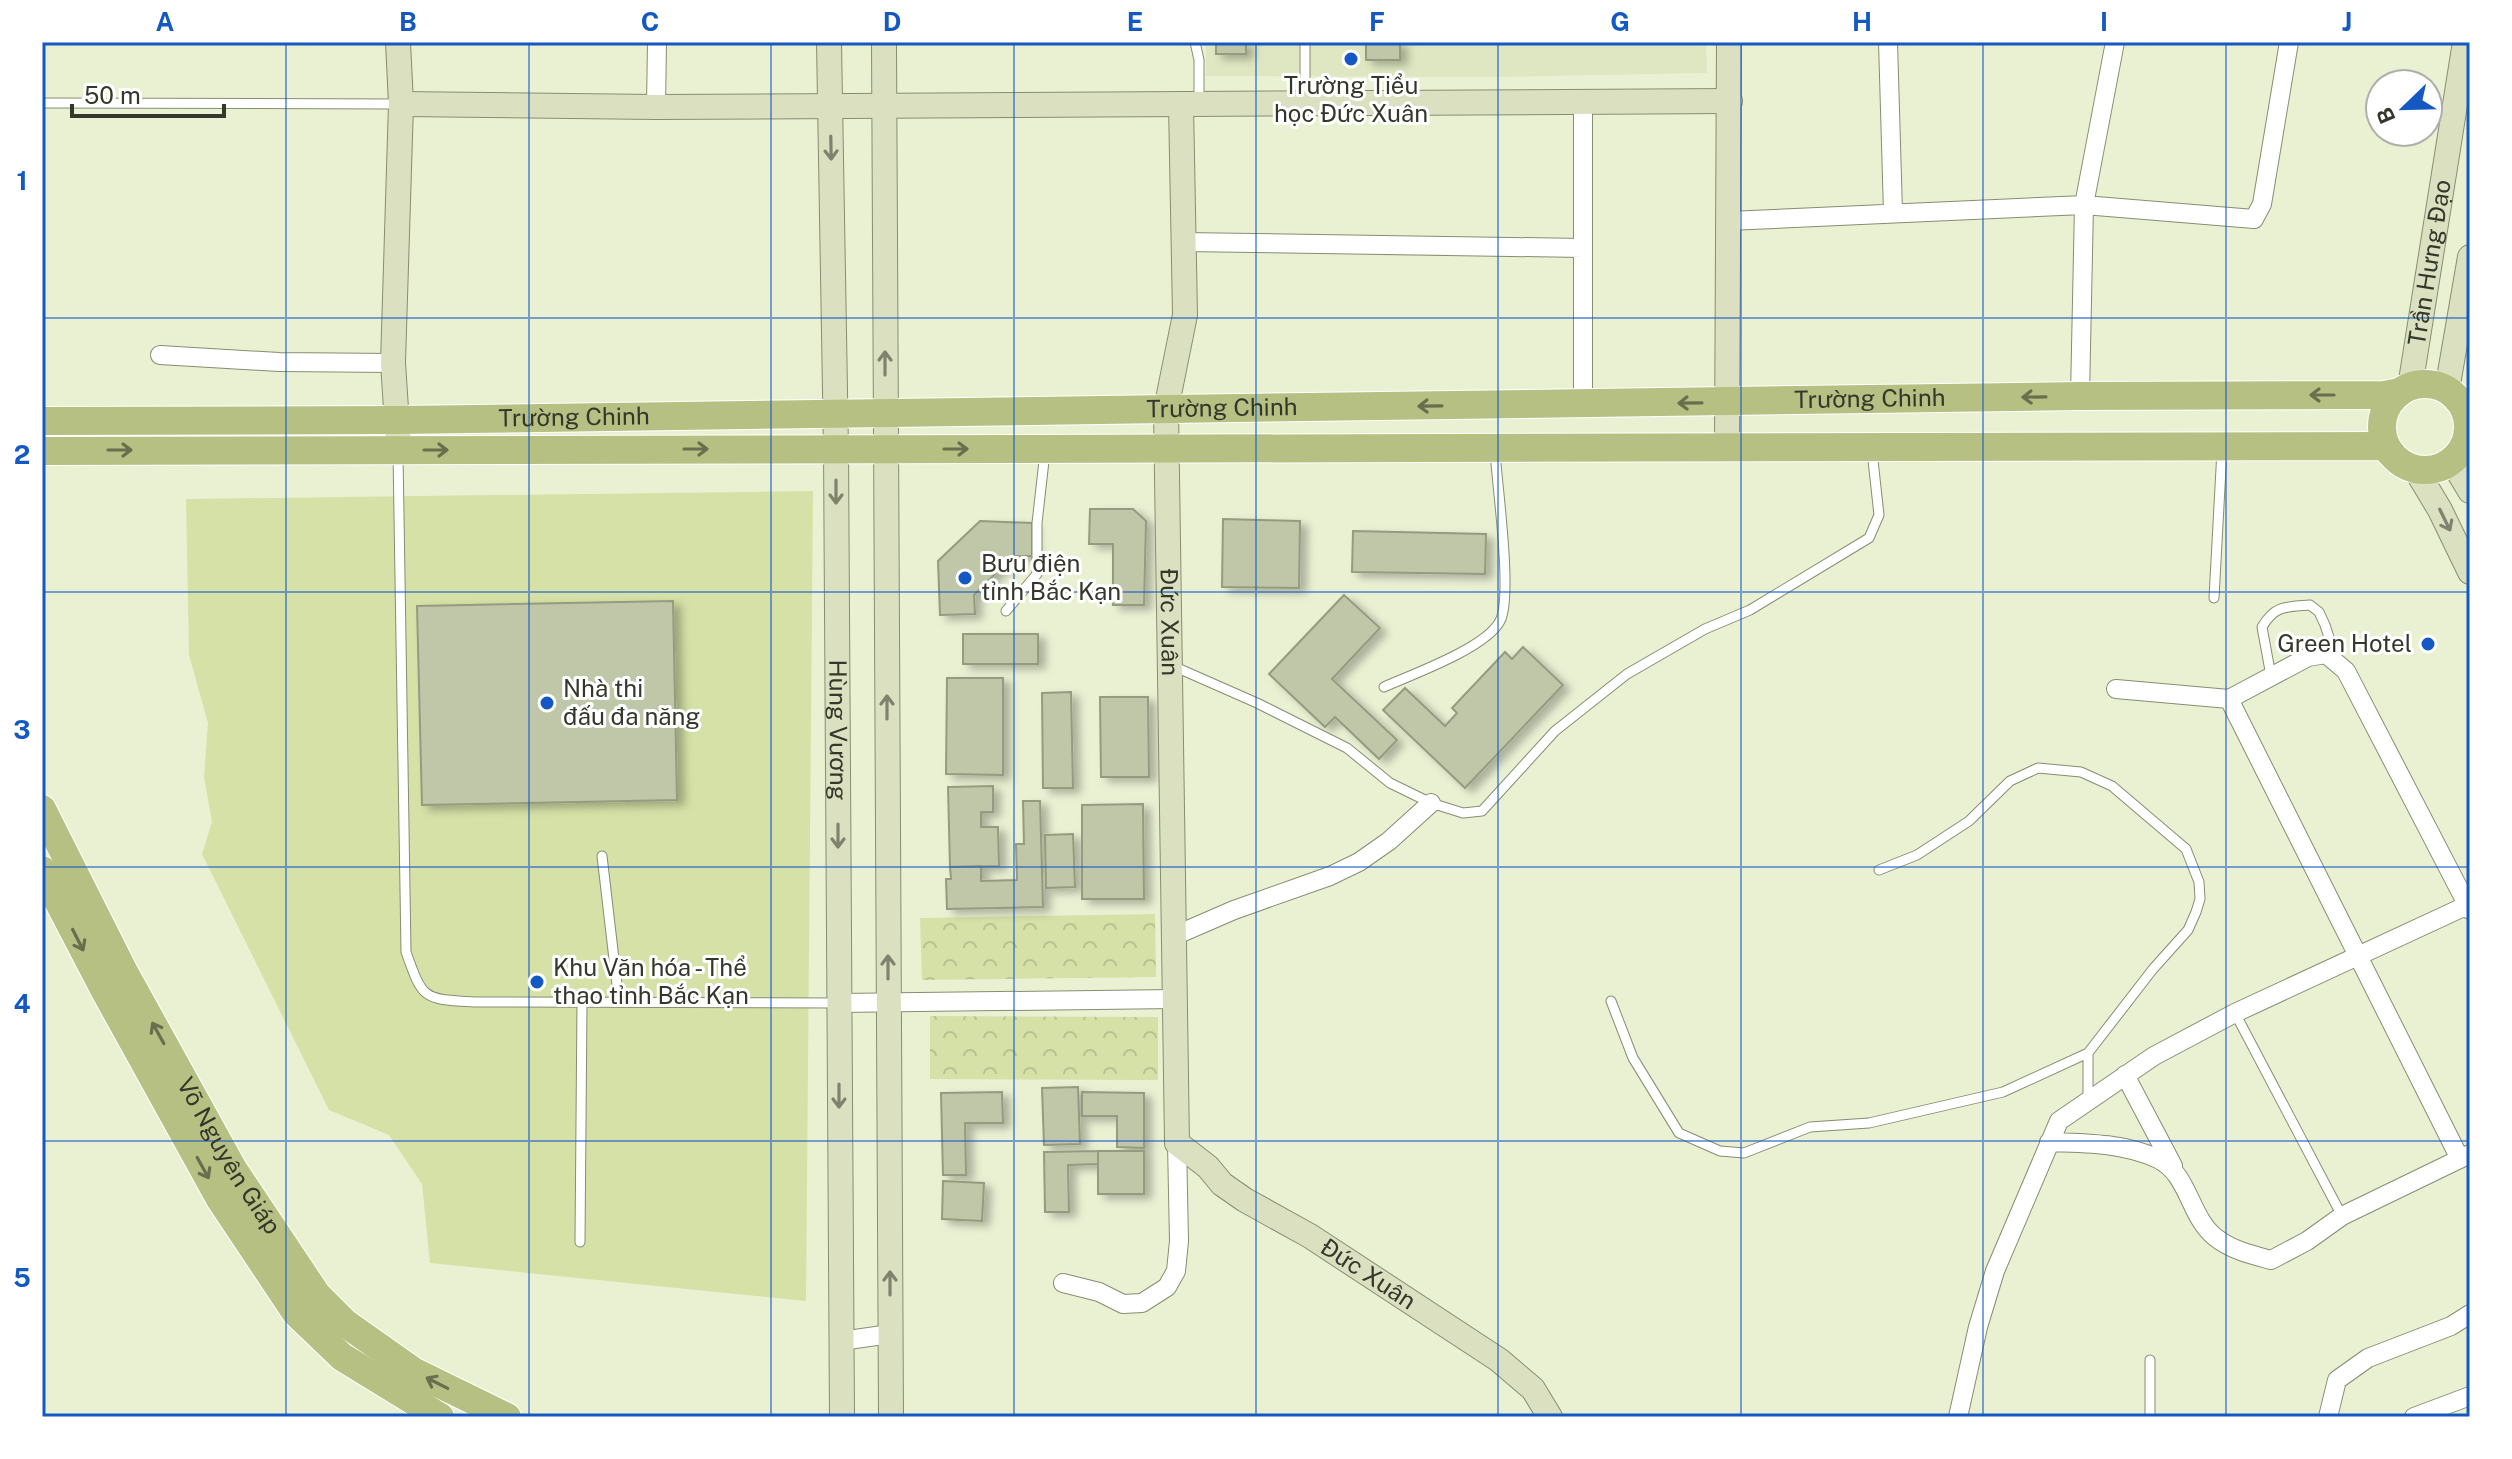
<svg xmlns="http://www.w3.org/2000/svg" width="2512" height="1459" font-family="'Public Sans',sans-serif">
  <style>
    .built { fill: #dee7c1 }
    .park { fill: url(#park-crowns) }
    .pitch { fill: #d5e1a7 }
    .building { fill: #c0c7a9; stroke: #959b7f; stroke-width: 2; filter: url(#shadow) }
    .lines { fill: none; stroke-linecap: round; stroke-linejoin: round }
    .lane-casing { stroke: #878d71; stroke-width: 11 }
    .street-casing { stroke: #878d71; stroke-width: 20 }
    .secondary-casing { stroke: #878d71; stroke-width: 26 }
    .primary-casing { stroke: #fff; stroke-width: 30 }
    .lane { stroke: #fff; stroke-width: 9 }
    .street { stroke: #fff; stroke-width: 18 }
    .secondary { stroke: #dbe0c0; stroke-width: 24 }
    .primary { stroke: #b6c082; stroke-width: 28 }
    .oneway { stroke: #7f836e }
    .oneway2 { stroke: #686e4e }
    .grid { fill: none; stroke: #1358c3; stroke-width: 2; stroke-opacity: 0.55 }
    .poi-dot { fill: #1358c3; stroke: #fff; stroke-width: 3 }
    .labels { text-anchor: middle; stroke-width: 6; stroke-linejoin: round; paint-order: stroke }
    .poi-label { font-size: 24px; fill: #34372b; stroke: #fff; text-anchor: start }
    .street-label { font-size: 24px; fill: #34372b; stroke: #fff }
    .neatline { fill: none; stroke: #1358c3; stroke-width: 3 }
    .grid-label { font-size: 26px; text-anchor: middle; font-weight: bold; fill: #1358c3 }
  </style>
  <defs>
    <pattern id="park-crowns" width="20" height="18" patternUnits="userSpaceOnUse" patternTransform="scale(2)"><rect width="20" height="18" fill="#d5e1a7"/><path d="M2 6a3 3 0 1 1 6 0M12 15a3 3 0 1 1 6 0" fill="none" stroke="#b7c290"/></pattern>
    <filter id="shadow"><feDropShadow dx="7" dy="4.5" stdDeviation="4" flood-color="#0004"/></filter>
  </defs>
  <rect width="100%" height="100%" fill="#eaf1d3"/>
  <path class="built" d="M1206,42H1706L1707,73L1495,77L1206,76Z"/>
  <path class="park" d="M1155,914L1156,977L922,980L920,918Z
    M930,1016L1158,1017V1080L930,1079Z"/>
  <path class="pitch" d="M813,491L806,1301L430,1263L422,1184L389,1135L329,1110L202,854L212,822L204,777L208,723L189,655L186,499Z"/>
  <path class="building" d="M1216,42H1246V54H1216Z
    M1366,42H1400V60H1366Z
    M1090,509H1133L1146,521L1144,605H1113V544H1089Z
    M1223,519L1300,521L1299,588L1222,587Z
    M980,521L1032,523V556H1013L974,595L975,614L940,615L938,561Z
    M1353,531L1486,534L1485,574L1352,572Z
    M1344,595L1380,628L1332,679L1397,740L1379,759L1335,717L1325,727L1269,674Z
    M673,601L677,800L422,805L417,606Z
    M963,634H1038V664H963Z
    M1523,647L1563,685L1465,788L1383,710L1405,688L1445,726L1457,713L1452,708L1505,652L1512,659Z
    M947,678H1003V775L946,774Z
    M1071,692L1073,788H1043L1042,693Z
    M1100,697H1148L1149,777H1101Z
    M993,786V812H981V827H998L999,866L950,867L948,787Z
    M1023,801H1040L1043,907L947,909L946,879H951L950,867L981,866V881L1017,880L1016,844H1024Z
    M1143,804L1144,899H1082V805Z
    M1073,834L1075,887L1046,888L1045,835Z
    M1078,1087L1080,1144L1044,1145L1042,1088Z
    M1002,1092L1003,1123H965L966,1175H943L941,1093Z
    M1082,1092L1144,1093V1148L1117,1147V1116H1082Z
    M1098,1151H1144V1194H1098Z
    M1098,1151V1164L1068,1165L1069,1212H1045L1044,1152Z
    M943,1181L984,1183L982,1221L942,1219Z"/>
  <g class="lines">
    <g class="lane-casing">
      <path id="lane" d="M1195,42L1199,60V104
        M1305,42V103
        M42,103L399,104
        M398,453L406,952C423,1000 423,999 474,1002L839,1003
        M2214,598L2222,450
        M1006,611L1037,574V523L1045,452
        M1173,666L1257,703L1347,748L1390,783L1431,803L1463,813L1482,811L1555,731L1627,674L1705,629L1750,610L1869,538L1879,515L1872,451
        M2271,676L2262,627C2275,605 2286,607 2310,605L2319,612L2325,625L2336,659
        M1384,687C1413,674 1486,648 1500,621C1513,596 1497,486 1495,451
        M602,856L619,1002
        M1879,870L1917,855L1969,821L2010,781L2038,768L2081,772L2112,786L2186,849L2199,882L2200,899L2196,912L2188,930L2153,969L2088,1053V1099
        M1611,1001L1633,1058L1679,1133L1720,1151L1744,1153L1810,1127L1869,1123L2003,1092L2088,1053
        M2235,1013L2342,1216
        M580,1242L582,1002
        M2150,1417V1360"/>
    </g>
    <g class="street-casing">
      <path id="street" d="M1888,42L1893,212
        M656,107L657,42
        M1728,221L2084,205L2254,219L2262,204L2289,42
        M1183,242L1583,248
        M160,355L279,362L393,363
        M2080,396L2084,205L2115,42
        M1583,404V102
        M2116,689L2229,699L2308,657L2326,654L2346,671L2470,910
        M2229,699L2460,1159
        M1174,936L1234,910L1330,876L1359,862L1389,841L1431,803
        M839,1003L1175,999
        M2125,1075L2173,1166
        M2049,1142C2086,1143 2124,1143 2158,1159C2189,1174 2189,1216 2215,1237C2231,1250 2252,1255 2271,1260L2307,1241L2342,1216L2470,1154
        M1063,1283L1099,1292L1123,1304L1142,1303L1167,1287L1176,1271L1179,1241L1177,1143
        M841,1341L890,1334
        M1958,1417L1978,1327L1995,1271L2059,1121L2154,1056L2235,1013L2470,904
        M2328,1417L2337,1380L2368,1358L2451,1326L2470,1314
        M2414,1417L2470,1396"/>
    </g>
    <g class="secondary-casing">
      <g id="secondary">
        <path id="s1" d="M829,42L836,449L842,1417"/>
        <path d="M884,42L891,1417"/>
        <path d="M401,104L656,107L1730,101"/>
        <path id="s2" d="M1181,104L1185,315L1166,409L1177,1143L1208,1167L1222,1184L1245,1200L1310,1236L1499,1360L1533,1389L1550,1417"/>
        <path id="s3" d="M2410,387L2465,42"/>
        <path d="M2447,390L2470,257"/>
        <path d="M398,439L393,363L401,104L398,42"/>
        <path d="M1727,447L1729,42"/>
        <path d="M2452,461L2470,491"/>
        <path d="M2416,470L2440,510L2470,572"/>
      </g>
    </g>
    <g class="primary-casing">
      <g id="primary">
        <circle cx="2425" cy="427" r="43"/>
        <path id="s4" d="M42,421L398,420L2080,396L2384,395L2400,392"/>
        <path d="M42,451L2383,446L2391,453"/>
        <path id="s5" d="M42,809L124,972L233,1169L317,1295L345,1323L413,1371L507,1417"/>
        <path d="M42,870L105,991L220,1199L296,1313L342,1357L440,1417"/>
      </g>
    </g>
    <use href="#lane" class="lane"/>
    <use href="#street" class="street"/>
    <use href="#secondary" class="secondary"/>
    <use href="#primary" class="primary"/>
  </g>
  <defs><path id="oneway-shaft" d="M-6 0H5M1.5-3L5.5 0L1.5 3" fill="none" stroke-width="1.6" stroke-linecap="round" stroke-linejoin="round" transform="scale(2)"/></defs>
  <g class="oneway">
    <use href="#oneway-shaft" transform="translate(831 148) rotate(89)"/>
    <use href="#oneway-shaft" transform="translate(885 363) rotate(-90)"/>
    <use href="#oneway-shaft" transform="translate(836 492) rotate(90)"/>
    <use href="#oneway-shaft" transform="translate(2445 520) rotate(64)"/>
    <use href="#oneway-shaft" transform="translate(887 707) rotate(-90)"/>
    <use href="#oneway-shaft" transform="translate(838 836) rotate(90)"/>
    <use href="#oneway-shaft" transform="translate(888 967) rotate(-90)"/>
    <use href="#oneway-shaft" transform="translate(839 1096) rotate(90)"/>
    <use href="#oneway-shaft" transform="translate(890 1283) rotate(-90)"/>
  </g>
  <g class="oneway2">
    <use href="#oneway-shaft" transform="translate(2322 395) rotate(180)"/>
    <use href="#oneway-shaft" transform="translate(2034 397) rotate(179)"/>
    <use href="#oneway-shaft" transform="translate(1690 403) rotate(179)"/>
    <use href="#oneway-shaft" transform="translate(1430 406) rotate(179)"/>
    <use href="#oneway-shaft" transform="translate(696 449)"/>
    <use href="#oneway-shaft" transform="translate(956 449)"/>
    <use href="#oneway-shaft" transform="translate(120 450)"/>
    <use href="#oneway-shaft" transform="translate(436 450)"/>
    <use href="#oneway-shaft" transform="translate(78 940) rotate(63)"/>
    <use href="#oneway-shaft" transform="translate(158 1033) rotate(-119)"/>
    <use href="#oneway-shaft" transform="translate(203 1168) rotate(61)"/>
    <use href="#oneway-shaft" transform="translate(437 1383) rotate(-153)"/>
  </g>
  <path class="grid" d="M286,42V1417M529,42V1417M771,42V1417M1014,42V1417M1256,42V1417M1498,42V1417M1741,42V1417M1983,42V1417M2226,42V1417M42,318H2470M42,592H2470M42,867H2470M42,1141H2470"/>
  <g class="poi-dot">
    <circle cx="1351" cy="59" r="8"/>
    <circle cx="965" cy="578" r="8"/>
    <circle cx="2428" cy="644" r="8"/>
    <circle cx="547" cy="703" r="8"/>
    <circle cx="537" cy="982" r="8"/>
  </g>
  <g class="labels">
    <g class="poi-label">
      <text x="1351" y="94" text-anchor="middle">Trường Tiểu<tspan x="1351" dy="28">học Đức Xuân</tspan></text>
      <text x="981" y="572">Bưu điện<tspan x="981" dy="28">tỉnh Bắc Kạn</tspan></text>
      <text x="2412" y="652" text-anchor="end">Green Hotel</text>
      <text x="563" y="697">Nhà thi<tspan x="563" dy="28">đấu đa năng</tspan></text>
      <text x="553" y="976">Khu Văn hóa - Thể<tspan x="553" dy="28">thao tỉnh Bắc Kạn</tspan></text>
    </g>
    <g class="street-label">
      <text dy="8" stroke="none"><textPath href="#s3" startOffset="126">Trần Hưng Đạo</textPath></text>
      <text dy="8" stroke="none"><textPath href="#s4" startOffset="1828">Trường Chinh</textPath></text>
      <text dy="8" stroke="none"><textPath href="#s4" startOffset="1180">Trường Chinh</textPath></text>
      <text dy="8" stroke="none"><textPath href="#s4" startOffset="532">Trường Chinh</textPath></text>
      <text dy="8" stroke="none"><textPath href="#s2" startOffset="520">Đức Xuân</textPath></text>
      <text dy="8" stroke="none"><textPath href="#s1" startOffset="688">Hùng Vương</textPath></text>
      <text dy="8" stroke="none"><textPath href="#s5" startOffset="394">Võ Nguyên Giáp</textPath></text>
      <text dy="8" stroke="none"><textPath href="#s2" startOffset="1274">Đức Xuân</textPath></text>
    </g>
  </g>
  <rect width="2512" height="1459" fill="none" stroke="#ffffff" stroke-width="88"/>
  <g transform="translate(2404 108) rotate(247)"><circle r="38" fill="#ffffff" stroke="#aeafaa" stroke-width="2"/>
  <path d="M0-6L14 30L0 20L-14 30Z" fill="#1358c3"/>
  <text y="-12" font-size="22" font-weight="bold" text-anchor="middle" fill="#34372b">B</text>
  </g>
  <path d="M72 104v12h152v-12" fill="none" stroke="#34372b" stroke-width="4"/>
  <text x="84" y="104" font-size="24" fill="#34372b" stroke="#ffffff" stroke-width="6" paint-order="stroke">50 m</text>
  <rect x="44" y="44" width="2424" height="1371" class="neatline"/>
  <g class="grid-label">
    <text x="165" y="31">A</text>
    <text x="408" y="31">B</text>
    <text x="650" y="31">C</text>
    <text x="892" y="31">D</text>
    <text x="1135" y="31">E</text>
    <text x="1377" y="31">F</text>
    <text x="1620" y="31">G</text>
    <text x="1862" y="31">H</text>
    <text x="2104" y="31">I</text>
    <text x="2347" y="31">J</text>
    <text x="22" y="190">1</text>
    <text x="22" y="464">2</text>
    <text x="22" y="739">3</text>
    <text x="22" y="1013">4</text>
    <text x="22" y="1287">5</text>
  </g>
</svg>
